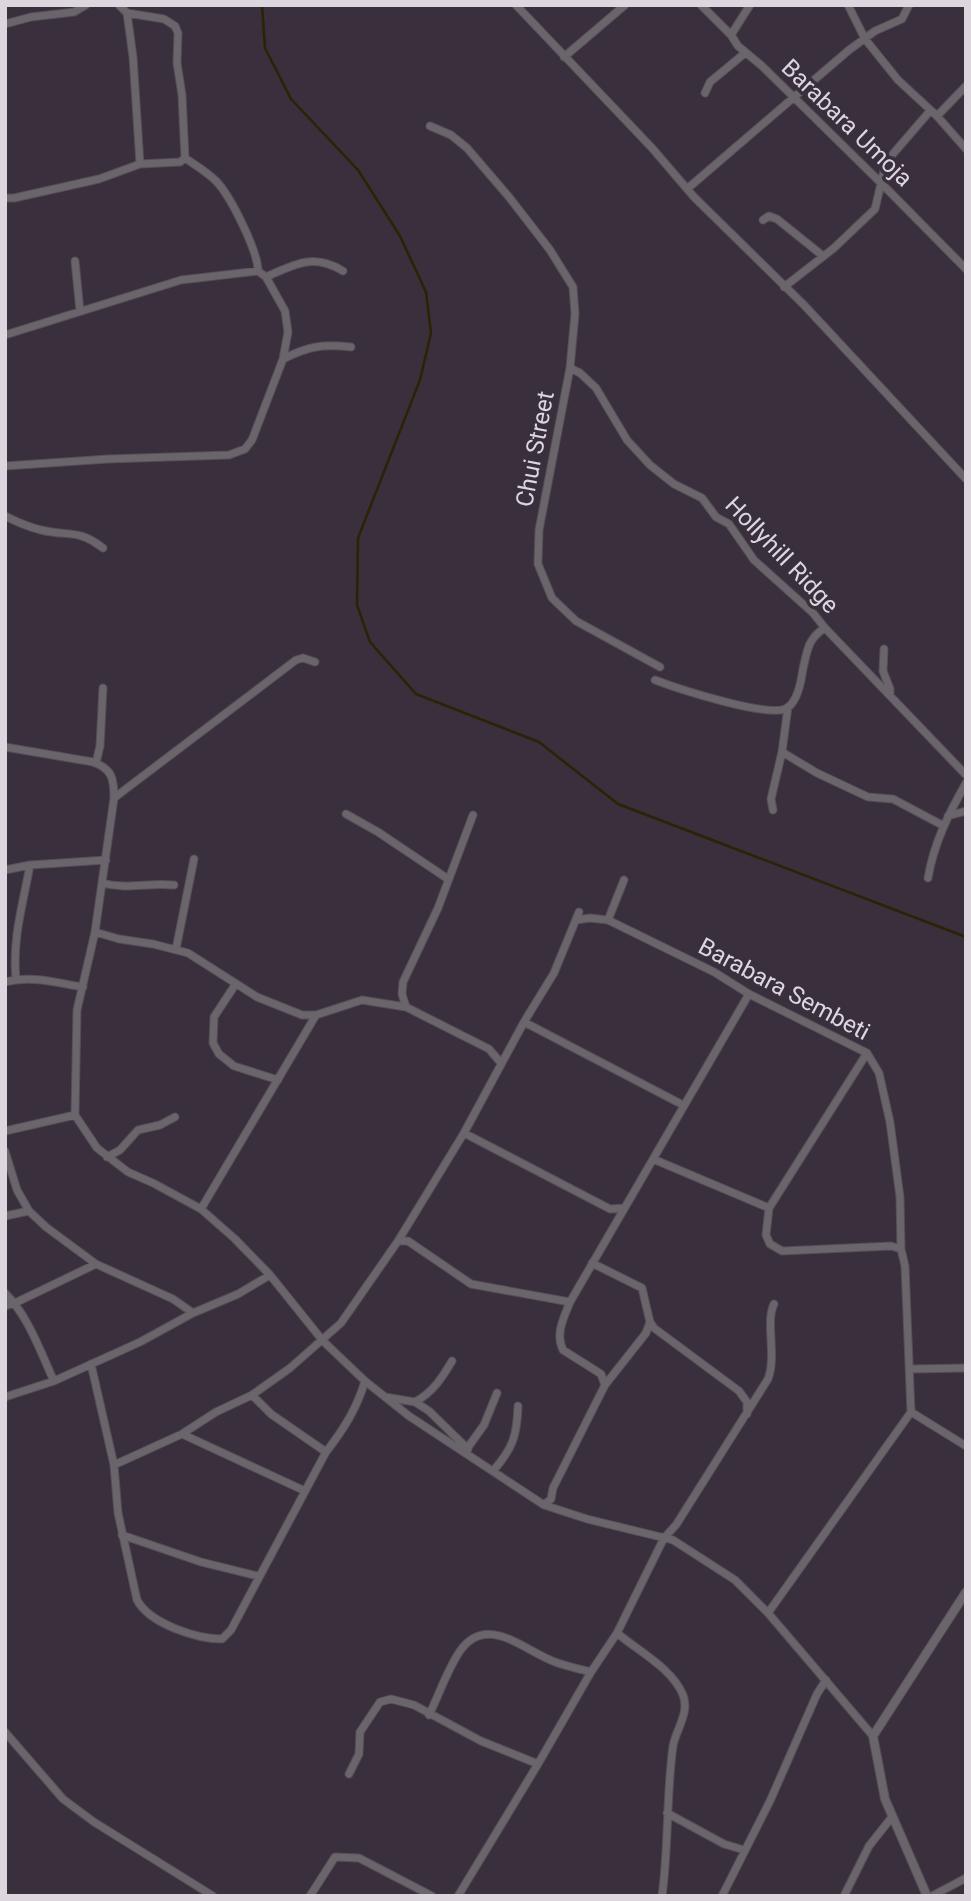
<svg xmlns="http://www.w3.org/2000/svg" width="971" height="1901" font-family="Roboto,sans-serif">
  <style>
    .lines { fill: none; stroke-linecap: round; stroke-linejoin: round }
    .stream { stroke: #2c2204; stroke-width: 2.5 }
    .minor-casing { stroke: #574d59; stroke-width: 9 }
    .tertiary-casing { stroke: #574d59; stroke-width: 10 }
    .minor { stroke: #6a656b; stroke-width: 7 }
    .tertiary { stroke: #6a656b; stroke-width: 8 }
    .labels { text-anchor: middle; stroke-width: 7; stroke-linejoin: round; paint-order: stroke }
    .street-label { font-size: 24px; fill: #ddd6de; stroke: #3a2f3c }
  </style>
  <rect width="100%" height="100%" fill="#3a2f3c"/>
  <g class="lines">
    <path class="stream" d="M262,5L265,48L291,99L358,170L400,236L426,292L431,333L420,380L358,538L357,605L370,642L416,694L539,742L618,804L966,937"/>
    <g class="minor-casing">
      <path id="minor" d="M119,5L127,13L133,57L140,164
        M516,5L652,148L694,197L804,305L966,479
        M701,5L731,35L738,46L762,66L881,183L966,269
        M848,5L865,39L898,80L937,116L966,149
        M5,24L31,17L74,12L86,5
        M731,35L750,5
        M564,57L625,5
        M705,93L710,82L745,53
        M937,116L966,86
        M430,126L451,135L467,148L509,197L550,250L573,287L575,314L570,368L539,530L538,564L552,598L576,621L660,667
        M185,158C195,165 207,172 216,181C230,195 258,251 258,271
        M687,189L849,50L875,31L902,19L909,5
        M5,198H14L99,179L140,164L180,162L185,158L182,95L177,63L178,33L175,26L164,19L127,13
        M763,220L769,216L777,219L823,256
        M75,261L80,311
        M266,277C295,264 313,253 343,271
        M784,287L834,248L875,209L886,162L930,111
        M5,335L181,280L258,271L266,277L285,311L288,332L283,359L252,440L245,449L229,455L108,459L5,466
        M283,359C309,346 322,344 351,347
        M570,368L580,373L596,388L627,440L650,465L674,484L702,498L716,517L729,524L754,560L813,613L825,628L966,775
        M5,516C17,522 28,527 41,530C69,537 77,528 103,548
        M884,649L883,671L890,689V695
        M655,680C676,688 770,719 787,708C798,701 801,681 803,669C807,651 808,638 825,628
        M5,747L93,762C112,769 114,778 114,798L95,932L77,1010L75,1115L97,1148L128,1172L153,1183L201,1209L235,1239L270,1275L323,1341L365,1381L409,1416L544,1505L587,1519L673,1540L735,1580L768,1613L873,1736
        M782,752L817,773L868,797L893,799L942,825
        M96,763L100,746L103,688
        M114,798L296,660L303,658L315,662
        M773,810L771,799L782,752L788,707
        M346,814L378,832L448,879
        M948,816L966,811
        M5,870L30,865L106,860
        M928,878C934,843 948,815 966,783
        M102,883C127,890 149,882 174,885
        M576,920L590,918L608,920L714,972L749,994L867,1053L879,1073L890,1122L900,1197L901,1249
        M608,920L624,880
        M95,932L119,939L153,944L188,953L257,997L302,1015H316L362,1000L406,1007L489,1049L501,1063
        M176,949L194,859
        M16,979C12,939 23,904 30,865
        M5,982C31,975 57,983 83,987
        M235,985L214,1017L213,1043L219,1054L234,1066L278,1080
        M406,1007L402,994L403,982L438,908L473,815
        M524,1022L683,1105
        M5,1131L75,1115
        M464,1133L610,1209L624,1208
        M5,1151L17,1190L29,1211L46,1227L96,1264L173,1299L193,1313
        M107,1157L120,1150L138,1130L160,1125L175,1117
        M653,1159L769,1208
        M201,1209L316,1015
        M5,1216L29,1211
        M398,1241H408L471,1284L570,1302
        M592,1263L642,1288L650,1322L654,1328L739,1391L747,1402V1414
        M5,1293C29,1317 40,1351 54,1381
        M5,1306L15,1303L96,1264
        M91,1364L114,1465L118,1513L137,1600C150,1624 197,1639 222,1639L231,1630L326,1452C344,1429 357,1408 365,1381
        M910,1369L966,1368
        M605,1385L646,1333L650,1322
        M252,1395L271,1414L326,1452
        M5,1397L54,1381L140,1342L193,1313L238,1294L270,1275
        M385,1397L415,1402C433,1392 442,1378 452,1361
        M415,1402L429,1411L468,1449
        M911,1412L966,1446
        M182,1434L305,1491
        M466,1450L484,1425L497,1393
        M114,1465L182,1434L216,1412L252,1395L290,1368L341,1323L398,1241L464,1133L524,1022L554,973L579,912
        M493,1471C513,1448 517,1436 518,1406
        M544,1505L551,1499L553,1488L605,1385L601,1374L563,1350C555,1334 564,1317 570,1302L749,994
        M122,1535L201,1562L258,1576
        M768,1613L911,1412L905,1266L901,1249L891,1246L782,1251L770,1244L766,1235L769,1208L867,1053
        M617,1633C638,1651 672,1668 683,1695C690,1713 676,1729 673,1746C666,1796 669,1846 662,1896
        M429,1715C439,1695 447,1670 460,1651C487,1613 523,1650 555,1662C566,1666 579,1669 591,1672
        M5,1732L63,1799L94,1822L213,1896
        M349,1774L359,1754L360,1732L380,1702L391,1699L414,1705L481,1741L538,1764
        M667,1813L724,1844L744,1850
        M310,1896L335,1857L359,1858L432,1896
        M458,1896L538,1764L591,1672L617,1633L664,1538L676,1525L768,1379C777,1355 765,1322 774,1304
        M722,1896L770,1801L817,1694L826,1680
        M844,1896L869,1846L892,1817
        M932,1896L966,1878"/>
    </g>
    <g class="tertiary-casing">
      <path id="tertiary" d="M927,1896L885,1799L873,1736L966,1592"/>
    </g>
    <use href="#minor" class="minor"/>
    <use href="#tertiary" class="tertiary"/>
  </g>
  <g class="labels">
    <g class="street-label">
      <text transform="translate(847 123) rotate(44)" y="8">Barabara Umoja</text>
      <text transform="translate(535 449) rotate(-79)" y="8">Chui Street</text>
      <text transform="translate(782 555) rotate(46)" y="8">Hollyhill Ridge</text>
      <text transform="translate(784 989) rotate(28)" y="8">Barabara Sembeti</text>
    </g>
  </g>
  <rect width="971" height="1901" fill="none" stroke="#ddd6de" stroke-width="14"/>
</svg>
